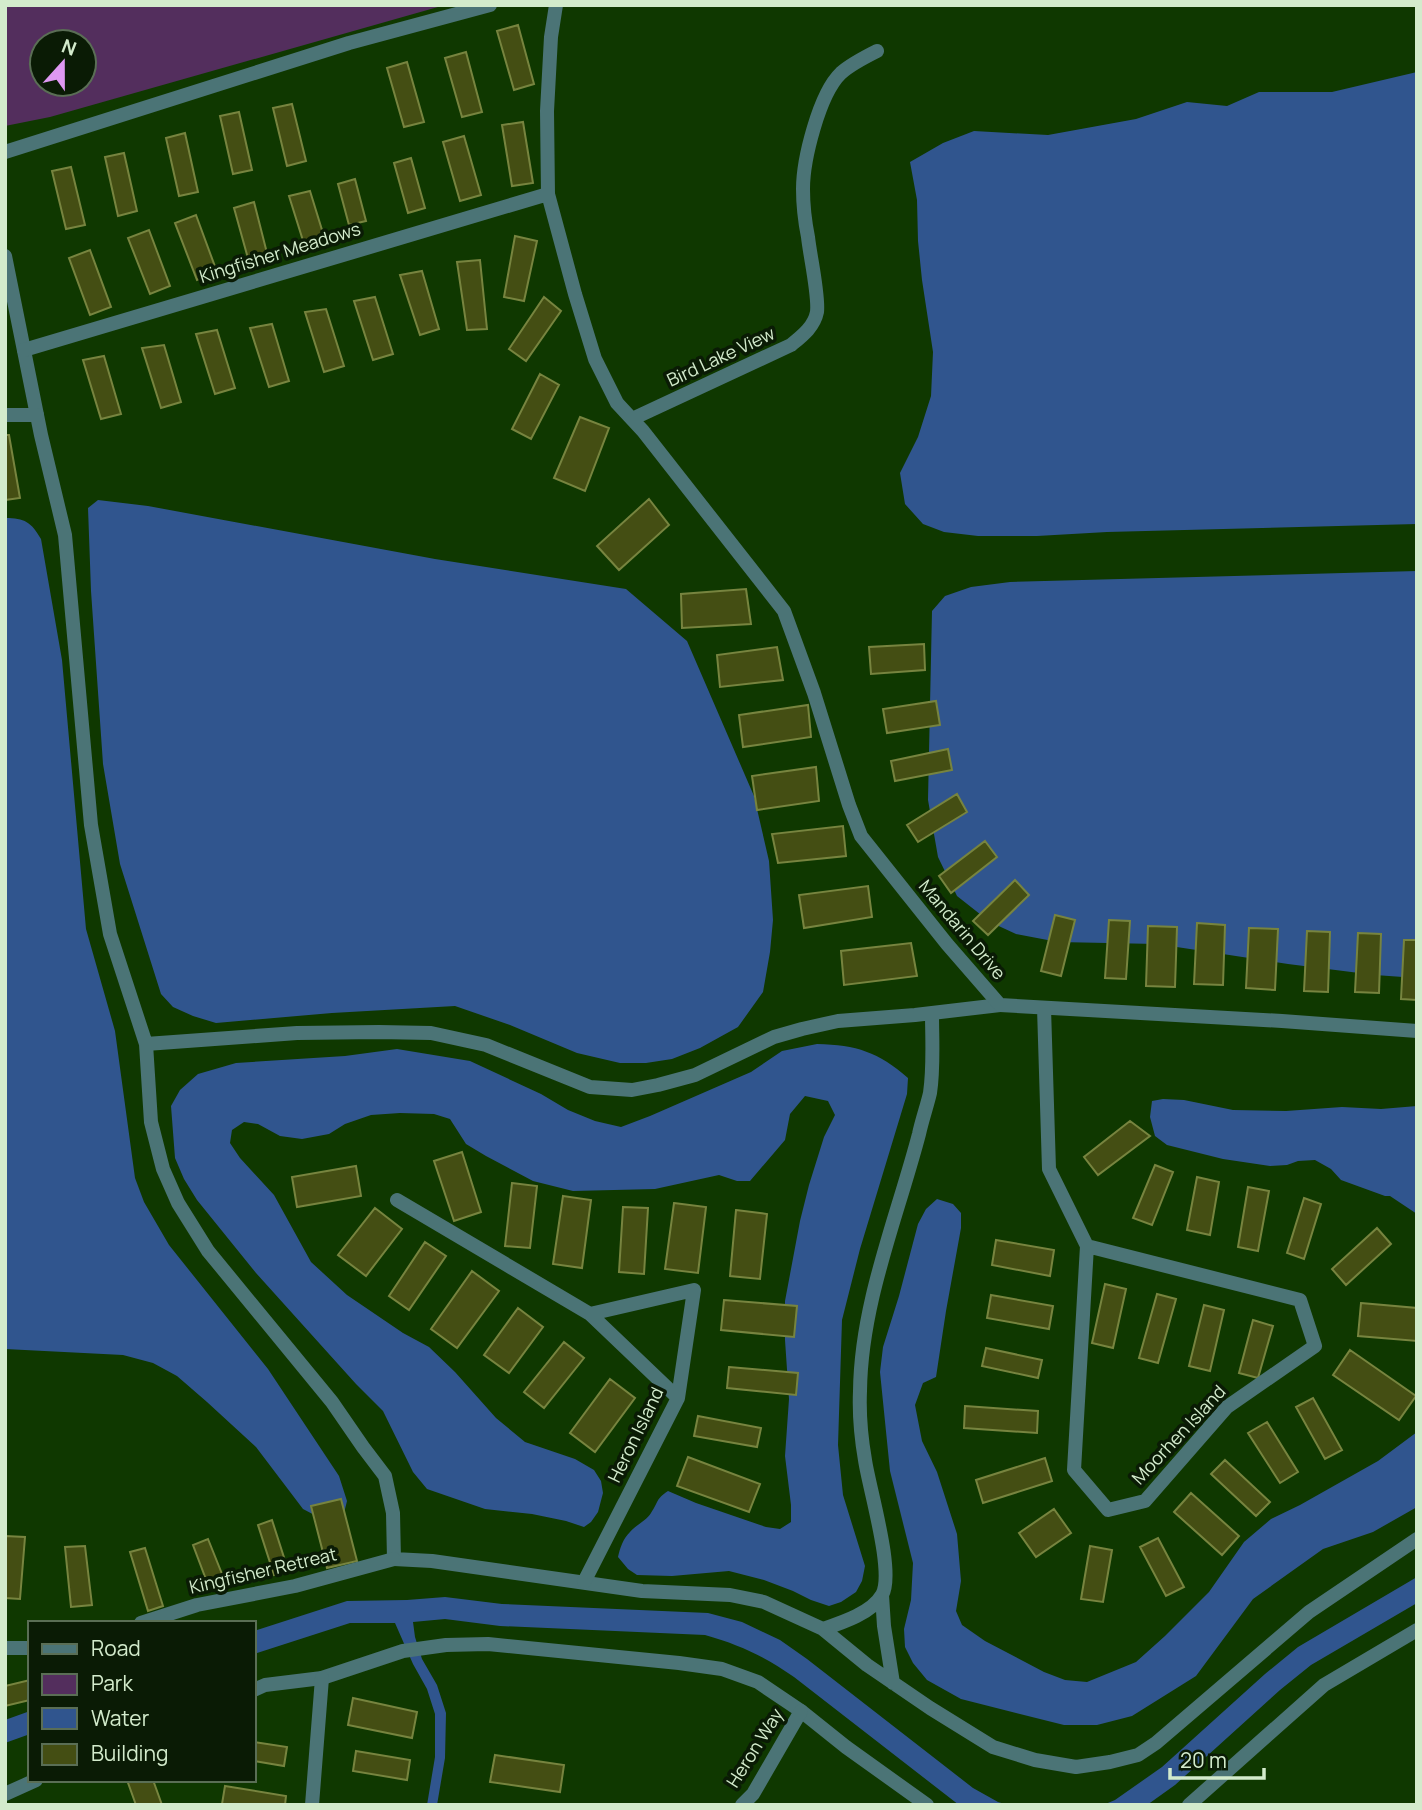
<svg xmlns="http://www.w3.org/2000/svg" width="1422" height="1810" font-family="Manrope,sans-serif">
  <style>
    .green { fill: #532e5d; fill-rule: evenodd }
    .water { fill: #30558e }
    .building { fill: #444e13; stroke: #77843f; stroke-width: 2 }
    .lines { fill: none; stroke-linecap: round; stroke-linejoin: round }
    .lane { stroke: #4b7476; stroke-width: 14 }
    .street { stroke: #4b7476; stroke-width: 14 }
    .labels { text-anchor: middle; stroke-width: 7; stroke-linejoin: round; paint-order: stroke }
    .street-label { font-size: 18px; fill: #d3ebcc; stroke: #0a1b05 }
  </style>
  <rect width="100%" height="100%" fill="#0f3800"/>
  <path class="green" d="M5,5H445L50,117L5,126ZM42,42H84V84H42Z"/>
  <path class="water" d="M1417,72V524L1107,532L1037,536H978L944,532L923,524L905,504L900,473L918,437L931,396L933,352L922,280L918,241L917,200L910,162L943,143L974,131L1048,135L1136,119L1187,102L1227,106L1259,92H1332Z
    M98,500L148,506L435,559L626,589L687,641L754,796L769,861L773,920L770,952L763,992L738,1027L700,1048L672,1059L646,1063H620L577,1053L510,1025L455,1006L332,1013L216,1023L193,1016L173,1007L161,994L120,864L103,764L91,591L88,508Z
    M5,518C25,518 31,522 41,539L62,660L86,929L115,1031L135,1178L144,1202L169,1245L268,1369L339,1476L347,1501L344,1513L322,1519L303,1509L256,1447L207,1402L177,1376L153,1363L123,1355L5,1349Z
    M1417,571V978L1375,975L1288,964L1157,944L1058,942L1016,934L990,922L957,896L938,857L928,800L932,611L945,596L971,587L1010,582Z
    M817,1044C857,1045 878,1052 908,1078L907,1094L860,1249L842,1320L838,1445L843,1495L865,1566L862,1581L856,1592L841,1602L829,1606L811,1600L793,1591L764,1580L729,1571L672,1576L637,1575L628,1569L618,1557C620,1548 623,1539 630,1532C636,1525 646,1521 651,1513C659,1501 655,1500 668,1491L696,1503L766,1527L780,1529L791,1522V1505L785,1456L789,1399L785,1340V1301L800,1221L809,1185L824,1137L835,1115L828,1101L805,1096L790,1114L785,1140L750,1181H737L719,1175L655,1189L573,1191L533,1181L486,1156L466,1144L450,1119L434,1114L400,1113L371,1115L345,1124L329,1134L302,1139L280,1136L258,1124L244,1122L232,1130L230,1143L240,1158L274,1195L311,1262L347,1295L403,1333L429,1347L455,1372L496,1418L525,1442L575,1459L594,1470L601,1481L603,1493L598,1512L591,1522L584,1527L566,1521L532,1514L485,1509L427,1489L413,1472L383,1411L356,1384L256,1273L197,1200L184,1179L175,1158L171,1106L180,1090L198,1074L236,1063L345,1056L397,1049L470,1061L541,1094L568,1110L595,1121L621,1127L650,1116L751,1072L782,1051Z
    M1163,1099L1184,1100L1233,1110L1286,1111L1342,1107L1381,1109L1417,1106V1214L1390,1196H1385L1341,1180L1331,1169L1315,1160L1298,1161L1287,1165L1270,1166L1223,1159L1167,1145L1155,1136L1150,1117L1152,1101Z
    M937,1199L953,1204L961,1213V1228L946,1311L936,1377L923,1383L915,1405L922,1441L937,1472L957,1534L961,1581L956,1611L962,1625L985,1641L1044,1672L1065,1680L1087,1682L1136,1662L1165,1636L1209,1592L1244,1542L1271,1519L1300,1505L1378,1461L1417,1432V1507L1373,1532L1323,1549L1253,1599L1196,1676L1132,1716L1097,1725H1064L961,1699L927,1680L913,1663L905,1647L904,1629L911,1600L913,1563L890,1471L880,1372L883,1347L899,1296L918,1224L926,1209Z
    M1417,1577V1603L1311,1665L1280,1690L1175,1785L1147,1805H1103L1115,1800L1162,1767L1265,1674L1298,1647Z
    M445,1597L502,1604L708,1613L742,1622L780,1640L807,1659L973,1788L998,1802L1008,1805H959L794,1677C764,1656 740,1645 705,1635L500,1626L445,1619L413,1622L415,1637L422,1659L437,1685L446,1713L445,1758L437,1805H427L435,1757V1714L427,1689L413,1664L395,1623H350L254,1654V1631L347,1601L407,1600Z
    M30,1711V1734L5,1743V1720Z"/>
  <path class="building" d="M518,25L534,84L514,90L497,31Z
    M466,52L482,112L462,117L445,58Z
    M407,62L424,122L404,127L387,68Z
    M292,104L306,161L287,166L273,108Z
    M239,112L252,170L233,174L220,116Z
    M523,122L533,183L512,186L502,125Z
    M185,133L198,192L179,196L166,138Z
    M464,136L481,195L460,201L443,142Z
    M124,153L137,211L118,216L105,157Z
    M411,158L425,208L408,213L394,163Z
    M71,167L85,225L66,229L52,171Z
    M355,179L366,221L349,225L338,184Z
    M310,191L326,243L305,247L289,196Z
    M254,202L268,257L249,262L234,208Z
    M196,215L217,272L197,280L175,223Z
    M149,230L170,286L150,294L128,238Z
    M515,236L537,241L524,301L504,297Z
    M90,250L111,307L90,315L69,258Z
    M480,260L487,329L467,330L457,262Z
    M422,271L439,329L420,335L400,275Z
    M375,297L393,354L373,360L354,301Z
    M544,297L561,311L526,361L509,349Z
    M326,309L344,366L324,372L305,312Z
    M272,324L289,381L269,387L250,328Z
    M217,330L235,388L215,394L196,334Z
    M164,345L181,402L161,408L142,348Z
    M104,356L121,414L101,419L83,360Z
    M540,374L559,385L531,439L512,429Z
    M580,417L609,428L585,491L554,478Z
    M5,435H9L20,498L5,500Z
    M649,499L669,525L619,570L597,546Z
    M746,589L751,624L682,628L681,594Z
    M924,644L925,670L871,674L869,647Z
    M777,647L783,680L720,687L717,655Z
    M936,701L940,725L887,733L883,709Z
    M808,705L811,737L743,747L739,715Z
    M948,749L952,770L895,781L891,761Z
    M816,767L819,801L757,810L752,776Z
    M957,794L967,812L918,842L907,825Z
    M843,826L846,856L778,863L772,834Z
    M985,841L997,857L951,893L939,876Z
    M1015,880L1029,895L988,935L973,921Z
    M868,886L872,917L804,928L799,895Z
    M1055,915L1075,920L1061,976L1041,971Z
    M1109,920L1130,921L1126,979L1105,978Z
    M1197,923L1225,925L1223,985L1194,984Z
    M1148,926L1177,927L1175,987L1146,986Z
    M1249,928L1278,929L1275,990L1246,988Z
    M1307,931L1330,932L1328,992L1304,991Z
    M1358,933L1381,934L1379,993L1355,992Z
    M1404,940H1417V1000L1401,999Z
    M911,943L917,976L844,985L841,951Z
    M1130,1121L1150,1136L1098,1175L1084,1157Z
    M462,1152L481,1212L454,1221L434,1161Z
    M1155,1165L1173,1172L1152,1225L1133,1218Z
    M356,1166L361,1196L297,1207L292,1177Z
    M1197,1177L1219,1182L1210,1235L1187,1230Z
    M512,1183L537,1186L530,1248L505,1246Z
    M1248,1187L1269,1191L1258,1251L1238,1247Z
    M563,1196L591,1200L582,1268L553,1264Z
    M1304,1198L1321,1204L1304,1259L1287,1253Z
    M674,1203L706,1207L698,1273L665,1269Z
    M623,1207L648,1208L644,1274L619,1272Z
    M375,1208L402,1229L366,1276L338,1255Z
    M736,1210L767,1214L760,1279L730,1276Z
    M1377,1228L1391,1244L1346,1285L1332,1269Z
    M996,1240L1054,1250L1050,1276L992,1265Z
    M425,1242L446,1256L409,1310L389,1296Z
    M472,1271L499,1291L457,1348L431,1329Z
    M1105,1284L1126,1289L1113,1348L1092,1343Z
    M1157,1294L1176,1299L1158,1363L1139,1358Z
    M991,1295L1053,1306L1049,1329L987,1318Z
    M724,1300L797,1306L794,1337L721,1330Z
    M1361,1303L1417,1308V1341L1358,1336Z
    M1204,1305L1224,1310L1210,1371L1189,1366Z
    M518,1308L543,1327L509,1373L484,1355Z
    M1253,1320L1273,1326L1258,1378L1239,1373Z
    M564,1342L584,1358L544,1408L524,1392Z
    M986,1348L1042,1360L1038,1378L982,1366Z
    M1350,1350L1416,1396L1399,1420L1333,1375Z
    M729,1367L798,1373L796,1395L727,1388Z
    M610,1379L635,1398L595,1452L570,1433Z
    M1313,1398L1342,1450L1325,1459L1296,1407Z
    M965,1406L1038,1411L1037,1433L964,1428Z
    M698,1416L761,1428L757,1447L694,1436Z
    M1267,1422L1298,1472L1280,1483L1248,1433Z
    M688,1457L760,1484L749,1512L677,1486Z
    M1045,1458L1052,1481L983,1503L976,1480Z
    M1225,1460L1270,1502L1256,1516L1211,1474Z
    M1191,1493L1239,1536L1222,1555L1174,1512Z
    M341,1499L357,1561L327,1568L311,1506Z
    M1054,1509L1071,1533L1036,1557L1019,1533Z
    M272,1520L288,1570L274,1575L258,1525Z
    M5,1536L25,1537L20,1599L5,1598Z
    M1158,1538L1184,1587L1166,1596L1140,1547Z
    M208,1539L226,1584L210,1590L193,1545Z
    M85,1546L92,1605L71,1607L65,1547Z
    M1090,1546L1112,1550L1103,1602L1081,1599Z
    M145,1548L163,1606L148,1611L130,1552Z
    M30,1680V1700L5,1706V1686Z
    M353,1698L417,1712L412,1738L348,1725Z
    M254,1742L287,1747L284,1766L254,1761Z
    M356,1751L410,1760L407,1780L353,1771Z
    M495,1755L564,1765L560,1792L490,1782Z
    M127,1780H153L162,1805H136Z
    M225,1786L286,1796L285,1805L222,1804Z"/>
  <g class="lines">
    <path class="lane" d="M5,256L41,435L65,535L91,825L110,934L146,1044L151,1122L163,1169L178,1203L208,1251L332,1402L363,1447L385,1476L393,1513L394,1559L432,1561L642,1591L730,1595L764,1602L823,1629L867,1665L930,1708L993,1747L1035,1760L1076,1767L1110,1762L1138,1755L1156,1743L1309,1612L1417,1539
      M146,1044L297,1033L379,1032L431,1033L486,1045L590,1087L632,1090L658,1085L695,1075L774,1037L802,1029L838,1021L915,1015L1000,1005
      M882,1595L884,1626L893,1683
      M823,1629C841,1623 872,1613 882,1595C895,1573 869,1488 865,1460C861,1437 859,1414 860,1391C861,1303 897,1218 919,1134C922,1120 927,1106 930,1093C934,1067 932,1039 932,1013
      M254,1690L265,1685L322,1678L403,1651L446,1645L488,1644L679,1663L722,1669L758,1682L801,1711L846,1747L927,1805
      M5,1794L36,1780"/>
    <path class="street" d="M556,5L551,37L547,111L548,194L575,294L595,359L617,403L643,431L784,611L814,693L849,805L861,836L947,944L1000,1005L1282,1021L1417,1031
      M5,152L349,43L490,5
      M24,350L548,194
      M5,415H37
      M632,419L791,345C802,336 814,327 817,312C819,295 810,256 808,237C805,222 803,205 803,189C803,160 819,94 841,73C851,64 865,57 877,51
      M1044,1008L1049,1169L1087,1246L1300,1300L1315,1346L1227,1407L1145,1501L1108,1510L1074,1470L1087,1246
      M397,1200L590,1314L694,1290L678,1398L584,1582
      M590,1314L678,1398
      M141,1623L197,1605L295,1586L394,1559
      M5,1648H30
      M312,1805L322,1678
      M742,1805L753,1794L801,1711
      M1189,1805L1324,1685L1417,1630"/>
  </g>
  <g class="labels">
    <g class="street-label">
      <text transform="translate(280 253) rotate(-17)" y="6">Kingfisher Meadows</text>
      <text transform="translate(721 357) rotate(-25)" y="6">Bird Lake View</text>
      <text transform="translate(962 930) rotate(50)" y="6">Mandarin Drive</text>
      <text transform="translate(636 1435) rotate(-64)" y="6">Heron Island</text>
      <text transform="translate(1179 1435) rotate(-47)" y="6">Moorhen Island</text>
      <text transform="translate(263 1571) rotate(-13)" y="6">Kingfisher Retreat</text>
      <text transform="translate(755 1748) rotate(-58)" y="6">Heron Way</text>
    </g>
  </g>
  <rect width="1422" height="1810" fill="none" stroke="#d3ebcc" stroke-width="14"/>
  <rect x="28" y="1621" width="228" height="161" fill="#0a1b05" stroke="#5a6e55" stroke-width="2"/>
  <rect x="42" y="1644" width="35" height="10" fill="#4b7476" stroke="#5a6e55" stroke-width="2"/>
  <text x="91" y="1656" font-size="21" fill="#d3ebcc">Road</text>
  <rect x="42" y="1674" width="35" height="21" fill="#532e5d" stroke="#5a6e55" stroke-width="2"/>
  <text x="91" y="1691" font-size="21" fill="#d3ebcc">Park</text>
  <rect x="42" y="1708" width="35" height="21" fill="#30558e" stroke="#5a6e55" stroke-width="2"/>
  <text x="91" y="1726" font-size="21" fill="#d3ebcc">Water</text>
  <rect x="42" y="1744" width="35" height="21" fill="#444e13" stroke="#5a6e55" stroke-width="2"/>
  <text x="91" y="1761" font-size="21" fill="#d3ebcc">Building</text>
  <g transform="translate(63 63) rotate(21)"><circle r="33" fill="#0a1b05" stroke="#5a6e55" stroke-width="2"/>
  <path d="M0-5L12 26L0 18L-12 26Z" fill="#de98f2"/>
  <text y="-10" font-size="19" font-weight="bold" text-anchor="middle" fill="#d3ebcc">N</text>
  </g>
  <path d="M1170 1768v10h94v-10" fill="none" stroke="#d3ebcc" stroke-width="3.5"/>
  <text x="1180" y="1768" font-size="21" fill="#d3ebcc" stroke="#0a1b05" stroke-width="5" paint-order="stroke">20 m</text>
</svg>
